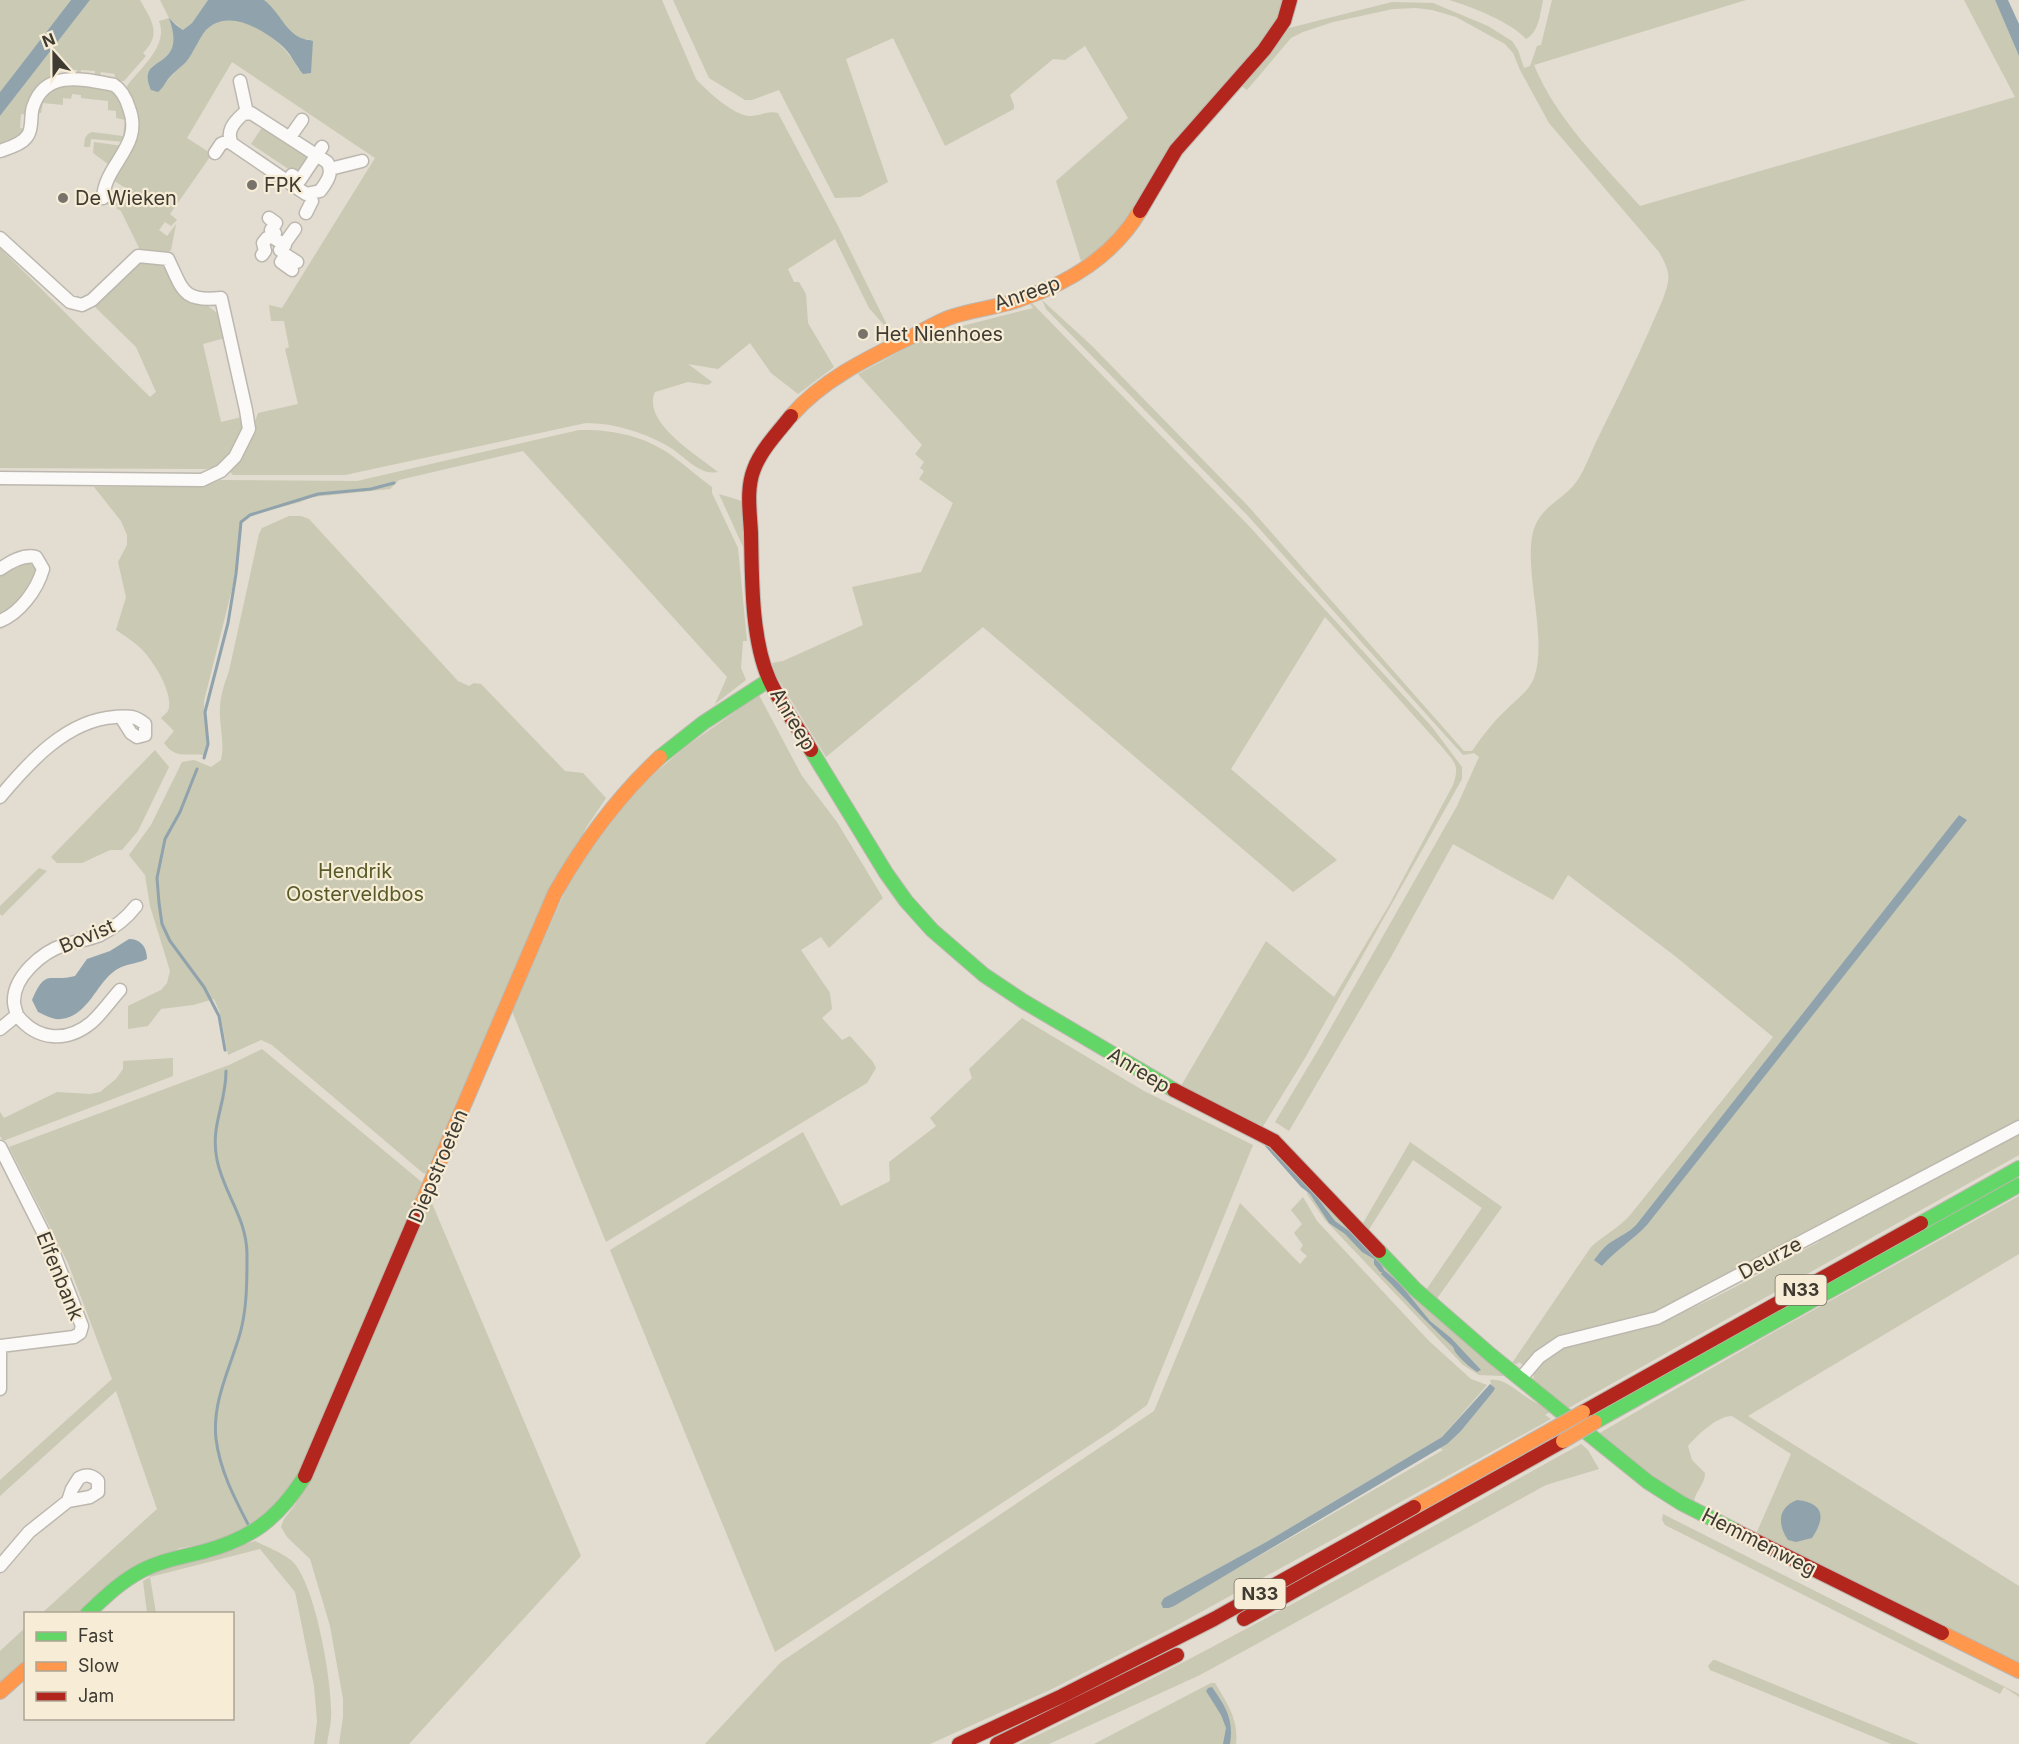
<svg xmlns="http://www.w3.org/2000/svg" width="2019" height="1744" font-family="Inter,sans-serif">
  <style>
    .green { fill: #cac9b3; fill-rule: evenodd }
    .water { fill: #90a3ac }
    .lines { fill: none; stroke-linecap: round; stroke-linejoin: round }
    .stream { stroke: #90a3ac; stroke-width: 3 }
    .street-casing { stroke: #bdb8af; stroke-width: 15 }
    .fast-casing { stroke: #bdb8af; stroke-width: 16 }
    .slow-casing { stroke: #bdb8af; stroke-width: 16 }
    .jam-casing { stroke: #bdb8af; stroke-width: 16 }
    .street { stroke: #fbfaf8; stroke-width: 12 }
    .fast { stroke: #63d668; stroke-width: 14 }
    .slow { stroke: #ff974d; stroke-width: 14 }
    .jam { stroke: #b3261e; stroke-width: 14 }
    .slow-bridge-casing { stroke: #bcb9b3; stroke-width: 16; stroke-linecap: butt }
    .slow-bridge { stroke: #ff974d; stroke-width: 14 }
    .poi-dot { fill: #78736a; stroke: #f7ecd6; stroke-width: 2 }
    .labels { text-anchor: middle; stroke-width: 4.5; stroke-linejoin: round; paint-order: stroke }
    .shield { fill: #f7ecd6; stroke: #767063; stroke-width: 1.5 }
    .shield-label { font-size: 18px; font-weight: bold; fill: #3f3b32 }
    .poi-label { font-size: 20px; fill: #3f3b32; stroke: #f7ecd6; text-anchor: start }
    .street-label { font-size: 20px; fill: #3f3b32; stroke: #f7ecd6 }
    .park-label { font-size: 20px; fill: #575b28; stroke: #f7ecd6 }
  </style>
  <rect width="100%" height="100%" fill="#e2dcd1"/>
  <path class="green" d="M0,0H71L0,92Z
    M90,0H140C152,21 162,34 143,53L146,56L124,81L114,82L115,74L101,72L99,79L95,78V71L81,70L80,77H77V70H54L55,78L29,115L21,114L20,128L27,129L26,133L0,147V116Z
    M160,0H208L192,23L183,30L170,19C178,45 174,54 151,67L165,83C171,76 178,70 184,63C196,52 199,30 216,23C246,10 287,45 299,70L309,39C289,42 279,11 264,0H662L696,79C707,91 734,116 750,116C760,116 768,110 778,113L838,226L891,333L869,308L835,239L788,269L794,282H799L806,294L808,323L834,367L798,394L771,373L750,343L718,369L688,364L712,382L708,385L688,382L655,392C641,422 698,456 718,472C698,476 683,454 666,445C642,432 614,423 586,423L345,475H233L230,472L248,442L258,413L298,404L285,349L289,347L284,321H271L269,305L282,308L375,158L232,62L187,138L212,154L170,214L177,220L171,226L165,222L159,230L167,236L176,224L171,250C163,257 149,255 140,250L121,211L116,208L120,206L95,203V200L122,202L129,190L111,179L134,137L127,86C140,68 169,46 159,21L169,18Z
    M673,0H1286L1273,28L1102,250L1081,261L1056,181L1128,118L1085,46L1065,60L1053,59L1010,95L1014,105V109L945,146L893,38L846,59L888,182L860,197L835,198L779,90L752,100H745L709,78Z
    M1449,0H1543C1540,14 1539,32 1526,39C1511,22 1470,6 1449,0Z
    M1552,0H1746L1534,65C1556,119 1602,163 1640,206L2015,97L1964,0H1995L2019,56V1123L1656,1315L1592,1330L1522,1367L1523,1365L1519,1362L1517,1364L1512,1363L1591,1247C1604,1235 1619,1228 1631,1214L1773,1037L1675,956L1568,875L1553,900L1453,844L1391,957L1289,1131L1275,1122L1321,1045L1457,806L1479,757L1474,753L1463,755L1248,516L1046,309L1042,300L1092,346L1248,506L1464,751H1472C1482,737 1492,723 1504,712C1514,701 1528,693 1534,678C1550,634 1517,555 1538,520C1547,505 1563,498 1574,485C1584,473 1590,454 1597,440C1615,403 1633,367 1650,329C1656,314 1665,298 1668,282C1670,271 1664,261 1659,252L1549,123L1520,70L1513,53L1505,44L1456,17L1432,10L1416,8L1393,9L1333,22L1303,32L1291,38L1247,90L1240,85L1289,28L1392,2L1433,3L1488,26L1512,41L1518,50L1524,68L1530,66L1537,46L1541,45ZM1959,815L1966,820L1647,1225C1633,1240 1616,1250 1602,1266V1249C1613,1239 1626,1235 1636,1225Z
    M73,83L117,92L129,118L125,142L91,139L90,147H84L85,138L88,134L92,132L123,136L125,120L116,118V111L108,110V101L81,98V95L72,94L71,99L63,98V105L43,103L41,113H35L47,89Z
    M263,126L312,154L299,176L251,144Z
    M94,142L123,146L112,167L93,153Z
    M0,248L150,397L156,392L136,347L92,304L137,261L168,262L179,292L193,303L208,306L221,316L225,338L203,344L221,422L242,417C244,434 235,454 220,464C216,467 210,468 206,469L0,468Z
    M1032,303L1248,525L1432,727L1462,767V779L1457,788L1305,1058L1262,1128L1260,1124L1257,1125L1181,1086L1266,941L1334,997L1389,905L1453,785C1460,765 1455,763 1442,747L1325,617L1231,769L1337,860L1293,892L983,627L826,757L775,674L772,663L783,661L863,625L852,587L921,572L953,503L919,479L924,471L920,468L924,462L915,454L922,445L858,374L914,344L954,328L1033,308L1030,304Z
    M579,430C611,429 645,436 671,455C685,465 698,477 712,487V493L738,548L747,641H743L741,668L746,680L715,704L727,677L523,451L399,480L390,489L312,497L300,502L246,516L241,520L235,577L204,701C204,720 211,736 204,755C186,753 175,759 164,743L174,731L161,718C164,715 169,712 169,707C172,689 150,655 136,644C130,639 123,635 116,630L126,597L118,562L127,545V535L121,521L94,487L210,484L220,480L357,481Z
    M719,494L742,501L744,549Z
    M289,516H301L309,519L458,681L469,686L474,683L481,684L565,771L583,773L606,798L586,828L428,1174L423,1173L272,1045L261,1040L228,1055L220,1013L214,999L193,1005L161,1009L148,1026L128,1029V1006L161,990L167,983L170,971L150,906L145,875L129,855L151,825L182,762L194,760L211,767L221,760C225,742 219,726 220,708C220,695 225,683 229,671L259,534L262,528Z
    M32,559L38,570C28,590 18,604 0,616V574L11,567Z
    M759,695L802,776L837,822L883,898L829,948L821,937L801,950L830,993L832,1009L822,1018L842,1040L850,1036L873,1062L876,1068L867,1083L606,1242L512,1011L575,869L623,807L650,777L688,745Z
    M155,750L169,767L138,831L122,850H110L82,863H57L51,857Z
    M39,868L47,871L2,916L0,914V906Z
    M1022,1018L1144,1091L1253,1145L1147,1405L1113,1430L775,1652L610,1250L803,1132L841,1206L890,1181L889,1162L936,1126L930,1118L972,1078L969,1069Z
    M262,1049L424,1184L303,1464L278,1505L258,1523L218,1542L180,1548L124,1573L79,1613H42L157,1509L116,1391L0,1496V1480L112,1379L68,1263L9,1147L229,1065Z
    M173,1058V1076L3,1141L0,1136V1112L4,1118L57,1092L90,1094L100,1092L116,1079L123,1069V1061Z
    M2019,1132V1155L1556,1415L1550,1412L1545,1415L1551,1419L1172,1628L1050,1690L930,1744H705L781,1662L1154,1411L1240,1203L1300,1264L1307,1256L1300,1250L1303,1245L1294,1233L1302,1224L1291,1210L1303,1197L1317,1221L1429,1341L1471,1379L1487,1385L1442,1437L1268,1541L1164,1598L1169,1608L1443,1450L1440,1448L1461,1431L1493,1392L1490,1380C1508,1377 1523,1399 1541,1405C1533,1382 1526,1371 1550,1353C1578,1332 1626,1336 1659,1322C1714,1301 1767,1269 1819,1242L1818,1238Z
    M1410,1142L1502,1207L1436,1300L1426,1290L1482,1208L1413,1160L1368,1231L1362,1225Z
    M1309,1187L1504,1376L1479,1375L1463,1365L1325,1220L1307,1194Z
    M2019,1196V1254L1748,1416L2019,1586V1664L1756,1534L1791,1454L1732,1416C1717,1416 1697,1435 1688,1446L1692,1460L1705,1473C1705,1485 1695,1491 1694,1502L1652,1478L1598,1434L1774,1332Z
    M431,1201L581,1556L409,1744H339L343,1717V1699L330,1626L310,1559L287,1537L281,1527L284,1519L295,1505Z
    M1581,1444L1588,1450L1599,1469L1546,1485L1200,1675L1049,1744H1019C1211,1653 1395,1547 1581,1444Z
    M1663,1514L2019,1694V1697L2004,1687L2000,1694L1665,1525L1662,1520Z
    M255,1541C267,1547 281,1552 292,1561C315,1582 333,1685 331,1717C331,1726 328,1735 327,1744H314L317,1721L314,1686L295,1592L260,1549L150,1577L156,1613H147L143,1581L150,1577L149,1573Z
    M25,1628V1662L0,1683V1651Z
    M1713,1660H1715L1919,1744H1891L1710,1670L1708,1666Z
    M1211,1683H1215C1227,1703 1239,1720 1236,1744H1094Z"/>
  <path class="water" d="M71,0H90L0,116V92Z
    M208,0H264C278,10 284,29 299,37C304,40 308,39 313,41L311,73L303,74C295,65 291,53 281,45C262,29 228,8 206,30C198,40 194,52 186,62C181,67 174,72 169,78C165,83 163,88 158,92L151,90C134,52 189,73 169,18L176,25L183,30L192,23Z
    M1995,0H2008L2019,24V56Z
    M1959,815L1967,820L1647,1225C1633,1240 1616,1250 1602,1266L1594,1260C1599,1254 1604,1246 1611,1242C1620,1236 1628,1233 1636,1225Z
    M129,939C140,939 147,946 147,959C135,965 123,963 112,973C95,987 87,1016 61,1019C53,1020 45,1015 38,1012L32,1000C46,967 49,983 75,976L87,959L110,951Z
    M1266,1142L1313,1192L1335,1221L1349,1231L1379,1260L1384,1270L1400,1284L1430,1321L1451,1338L1481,1370L1477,1372C1470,1367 1461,1360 1456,1353C1453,1349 1455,1348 1451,1345C1426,1323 1405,1297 1381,1274L1382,1272H1380L1374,1264V1259L1362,1252L1345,1234L1329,1223L1310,1194L1301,1187L1265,1146Z
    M1490,1384L1495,1388L1493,1392L1461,1431L1447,1444L1174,1606L1169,1608H1163L1161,1603L1164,1598L1268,1541L1442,1437Z
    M1797,1500C1824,1503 1826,1517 1812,1538L1796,1542L1788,1540C1777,1524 1778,1507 1797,1500Z
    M1212,1687C1226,1707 1234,1720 1230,1744H1223L1226,1728L1221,1715L1206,1691L1208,1688Z"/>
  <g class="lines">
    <path class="stream" d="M204,758L208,744L205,712L228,623L236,574L241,522L250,515L318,494L371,489L394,483
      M197,769L180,812L165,839L157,878L159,903L162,924L170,941L204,987L219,1016L225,1050
      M226,1071C226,1105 210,1125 217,1160C224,1194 247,1218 247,1255C247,1282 247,1312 239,1337C229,1370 212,1403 216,1439C220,1471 235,1499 250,1528"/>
    <g class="street-casing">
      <path id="street" d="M240,81L247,113
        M290,137L302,120
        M0,151C9,148 23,144 28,135C33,127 30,116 33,107C45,69 83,79 114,85C122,90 126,98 129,108C144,146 105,163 103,198
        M215,153L221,144L228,141L306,194L320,191C327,182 334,172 327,162L251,113L243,114C233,123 226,132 232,144
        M330,169L362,161
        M288,180L292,175L300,180L322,147
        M306,213L312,201L310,196L306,194
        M269,218L276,223L271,230L275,233L272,237L285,245
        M0,238L70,302L82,305L92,300L138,256L168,259C183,290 182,302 221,298L246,410L249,429L235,457L221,471L202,480L0,478
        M280,250L295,229
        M262,255L265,251L263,243L267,238
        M292,270L281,262L286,255L297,262
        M0,569C10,562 23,554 36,557L43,569C37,590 20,613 0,621
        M0,797C29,762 67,720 115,717C128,716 134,715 145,724V735L137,737L131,733L121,717
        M17,1015C16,1011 14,1006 14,1002C13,977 42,952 64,945C76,941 88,940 100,935C114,928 126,919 136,906
        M0,1029L17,1015C37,1041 67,1043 92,1022C102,1013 111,1000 120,990
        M0,1147L54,1254L82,1326L80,1333L74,1337L0,1346
        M0,1351V1389
        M1521,1378L1539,1357L1561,1342L1657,1318L2019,1127
        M0,1566L29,1532L68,1501L90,1497L98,1492V1481C92,1475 86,1474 79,1478L72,1489L68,1501"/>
    </g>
    <g class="fast-casing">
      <path id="fast" d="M811,750L886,873L906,901L932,930L984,975L1023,1001L1174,1090
        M660,757L703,723L769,680
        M1921,1223L2019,1168
        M1379,1251L1415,1289L1492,1356L1648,1482L1681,1503L1736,1531
        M1595,1422L2019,1185
        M87,1614C104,1598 120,1582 141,1571C160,1561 181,1557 202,1552C251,1539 278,1519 305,1476"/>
    </g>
    <g class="slow-casing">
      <path id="slow" d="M791,416C823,379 870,357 913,336C926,329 940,320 954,316C976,309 1000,307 1021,299C1069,283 1114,255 1140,211
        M418,1212L555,893C584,842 617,797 660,757
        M1414,1507L1553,1429
        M1942,1633L2019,1671
        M0,1692L26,1669"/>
    </g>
    <g class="jam-casing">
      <path id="jam" d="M1140,211L1176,150L1264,50L1284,21L1290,0
        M791,416C778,432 761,450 754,469C746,489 750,512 751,533C752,577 751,638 769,679C779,702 798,727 811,750
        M1174,1090L1274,1141L1379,1251
        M1583,1412L1921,1223
        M305,1476L418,1212
        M1736,1531L1942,1633
        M1244,1619L1563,1441
        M959,1744L1062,1696L1214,1619L1414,1507
        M997,1744L1177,1655"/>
    </g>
    <use href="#street" class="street"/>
    <use href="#fast" class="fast"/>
    <use href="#slow" class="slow"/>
    <use href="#jam" class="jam"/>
    <g class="slow-bridge-casing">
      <path id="slow-bridge" d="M1553,1429L1583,1412
        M1563,1441L1595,1422"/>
    </g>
    <use href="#slow-bridge" class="slow-bridge"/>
  </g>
  <g class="poi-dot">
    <circle cx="252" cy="185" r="6"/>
    <circle cx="63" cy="198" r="6"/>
    <circle cx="863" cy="334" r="6"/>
  </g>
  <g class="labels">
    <g class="shield">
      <rect x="1775.5" y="1275" width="51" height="30" rx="4.5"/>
      <rect x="1234.5" y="1579" width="51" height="30" rx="4.5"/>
    </g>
    <g class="shield-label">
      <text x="1801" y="1296">N33</text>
      <text x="1260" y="1600">N33</text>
    </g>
    <g class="poi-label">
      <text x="264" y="192">FPK</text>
      <text x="75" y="205">De Wieken</text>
      <text x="875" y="341">Het Nienhoes</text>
    </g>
    <g class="street-label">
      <text transform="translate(1027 293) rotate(-19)" y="7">Anreep</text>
      <text transform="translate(793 719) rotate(59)" y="7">Anreep</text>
      <text transform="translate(87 936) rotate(-23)" y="7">Bovist</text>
      <text transform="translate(1139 1070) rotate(31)" y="7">Anreep</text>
      <text transform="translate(438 1166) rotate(-67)" y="7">Diepstroeten</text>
      <text transform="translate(1770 1258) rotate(-28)" y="7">Deurze</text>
      <text transform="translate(60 1276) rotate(68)" y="7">Elfenbank</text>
      <text transform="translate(1759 1542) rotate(27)" y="7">Hemmenweg</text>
    </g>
    <g class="park-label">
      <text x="355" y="878">Hendrik<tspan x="355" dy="23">Oosterveldbos</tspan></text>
    </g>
  </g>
  <rect x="24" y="1612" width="210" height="108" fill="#f7ecd6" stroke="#ada594" stroke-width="1.5"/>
  <rect x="36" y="1632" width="30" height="9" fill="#63d668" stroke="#ada594" stroke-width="1.5"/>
  <text x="78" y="1642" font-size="18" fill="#3f3b32">Fast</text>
  <rect x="36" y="1662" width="30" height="9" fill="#ff974d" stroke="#ada594" stroke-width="1.5"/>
  <text x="78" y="1672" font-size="18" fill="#3f3b32">Slow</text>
  <rect x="36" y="1692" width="30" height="9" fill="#b3261e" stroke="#ada594" stroke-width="1.5"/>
  <text x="78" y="1702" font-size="18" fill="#3f3b32">Jam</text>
  <g transform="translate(54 54) rotate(339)" stroke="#f7ecd6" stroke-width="4.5" paint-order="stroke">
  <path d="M0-4.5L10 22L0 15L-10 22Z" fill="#3f3b32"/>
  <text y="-9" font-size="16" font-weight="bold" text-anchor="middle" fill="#3f3b32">N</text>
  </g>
</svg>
